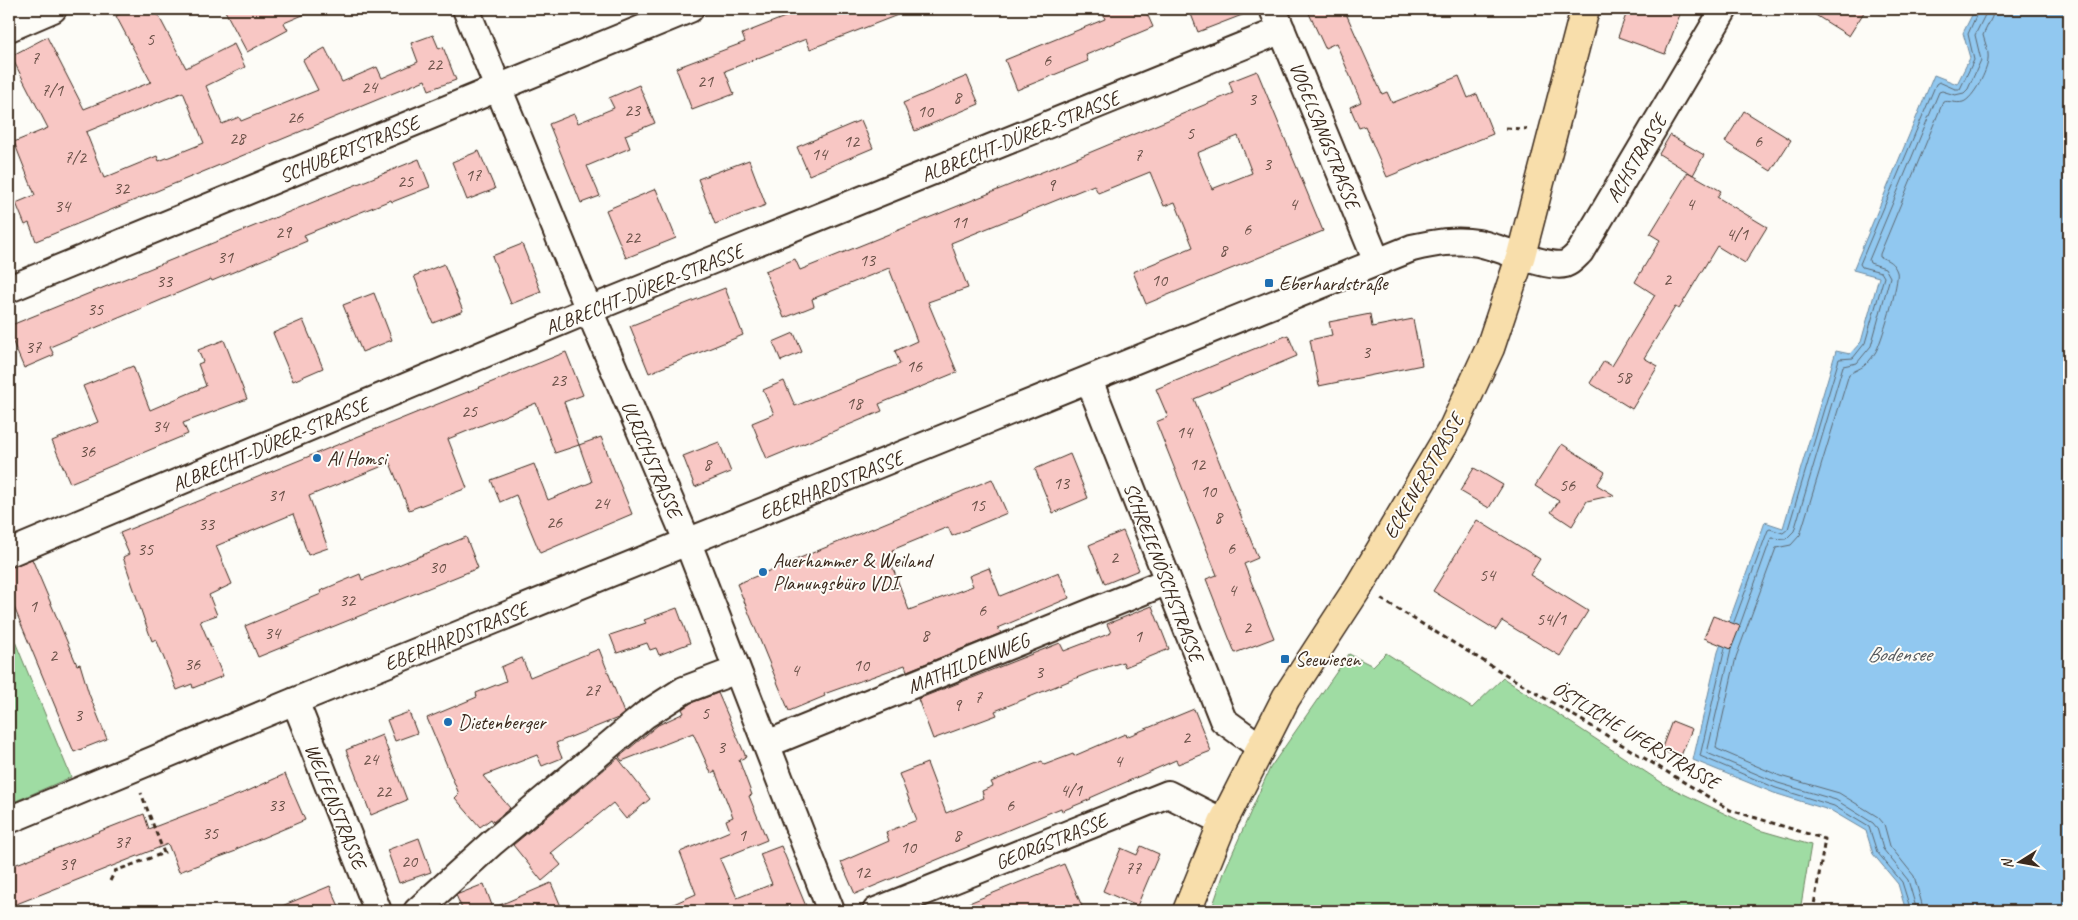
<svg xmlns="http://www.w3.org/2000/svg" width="2078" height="920" font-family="Caveat,sans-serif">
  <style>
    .green { fill: #9fdca3; stroke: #6d8360 }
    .water { fill: #91c8f0; stroke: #6f899c }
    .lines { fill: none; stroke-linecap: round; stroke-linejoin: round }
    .shore { stroke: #5d6972; stroke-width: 1 }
    .building { fill: #f8c7c4; stroke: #3b2a1e; fill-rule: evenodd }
    .minor-casing { stroke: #3b2a1e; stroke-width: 30 }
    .major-casing { stroke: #3b2a1e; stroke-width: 31 }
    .path { stroke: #3b2a1e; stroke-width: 3; stroke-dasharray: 5 4; stroke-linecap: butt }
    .minor { stroke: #fdfcf7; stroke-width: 26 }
    .major { stroke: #f8deab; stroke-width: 28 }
    .poi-dot { fill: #1f6fb2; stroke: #fdfcf7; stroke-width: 2 }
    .labels { text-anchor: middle; stroke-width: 4; stroke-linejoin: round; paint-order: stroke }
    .number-label { font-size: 18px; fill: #6a5148 }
    .street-label { font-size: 20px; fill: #3b2a1e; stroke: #fdfcf7 }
    .poi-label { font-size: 20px; fill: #3b2a1e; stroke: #fdfcf7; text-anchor: start }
    .water-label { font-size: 21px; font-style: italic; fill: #55595d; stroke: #fdfcf7 }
  </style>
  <rect width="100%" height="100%" fill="#fdfcf7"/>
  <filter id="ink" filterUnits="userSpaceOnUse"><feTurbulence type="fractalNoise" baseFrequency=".02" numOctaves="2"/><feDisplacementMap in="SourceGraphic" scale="10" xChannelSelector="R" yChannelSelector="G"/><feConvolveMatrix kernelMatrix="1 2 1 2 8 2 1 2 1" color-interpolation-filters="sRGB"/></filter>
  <g filter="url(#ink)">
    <path class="green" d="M9,627L71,777L9,804Z
      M1386,653L1472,708L1503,678L1667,786L1759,830L1811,845L1800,911H1211L1225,870L1270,768L1349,654L1373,666Z"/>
    <path class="water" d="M1975,9H2069V911H1906L1898,884L1873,854L1866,831L1832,811L1774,793L1693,760L1718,652L1765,522L1783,528L1836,351L1850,354L1861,342L1879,277L1853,270L1934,75L1957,84L1970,58L1963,33Z"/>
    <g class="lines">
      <path class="shore" d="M1734,622L1768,530L1770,529L1783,533L1788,529L1839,359L1853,358L1865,343L1884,277L1881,272L1862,267L1860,264L1936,84L1939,82L1955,89H1960L1974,60L1968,34L1979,9
        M1740,625L1771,538L1786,539L1794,531L1843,366L1857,363L1871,346L1890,277L1885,268L1870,263L1869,260L1939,92L1942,91L1955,95L1964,93L1968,89L1981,60L1975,35L1985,15L1986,9
        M1725,648L1700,756L1776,788L1834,806L1869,827L1877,852L1902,882L1911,911
        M1731,650L1707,753L1778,783L1836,800L1873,823L1877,828L1883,849L1908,880L1917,911
        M1924,911L1914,876L1890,846L1884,824L1878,817L1839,793L1780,776L1717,749L1716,747L1736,657L1776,548L1791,545L1800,535L1849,374C1862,367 1866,367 1875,353C1881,345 1900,280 1897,272C1894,263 1888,260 1880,257V254L1943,102C1949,100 1956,104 1963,102C1973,99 1988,70 1988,59C1989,51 1985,43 1983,35L1992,17L1993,9"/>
    </g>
    <path class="building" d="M130,9H155L186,68L234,44L245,67L206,86L222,124L239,117L241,121L318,90L303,60L325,48L342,82L377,67L382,78L418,62L411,43L433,35L439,49L443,47L456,80L429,90L425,80L36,241L29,223L25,225L16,203L35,195L14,142L48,128L11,56L47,37L84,109L151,82L116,16ZM183,92L204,143L159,161L157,156L104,178L86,132Z
      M224,9H317L284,23L288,30L247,52Z
      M805,9H908V11L810,49L806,39L725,71L734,94L692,110L676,68L745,42L742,34Z
      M1101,9H1145L1153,27L1086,55L1088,61L1017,90L1005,60L1105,19Z
      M1189,9H1255V10L1198,32Z
      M1307,9H1344L1382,94L1387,92L1392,103L1459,76L1468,98L1477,94L1493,134L1387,177L1365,126L1359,128L1350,107L1361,102L1336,43L1325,48Z
      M1628,9H1682L1665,54L1618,37Z
      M1806,9H1866L1849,36Z
      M1257,71L1323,231L1146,304L1133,272L1193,247L1175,202L1164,206L1150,172L1098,193L1094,185L951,243L968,288L928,302L957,372L879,404L882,411L767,459L752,423L774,414L763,390L784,381L795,406L900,364L895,351L917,341L889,268L812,299L814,306L784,318L765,271L795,259L800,270L1079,157L1233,93L1229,82ZM1238,136L1252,173L1212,189L1197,153Z
      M967,76L979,104L915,131L903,103Z
      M639,85L655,123L625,135L630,148L587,166L600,196L581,203L549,124L574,114L578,123L614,108L609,98Z
      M1744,111L1791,140L1771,171L1725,142Z
      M861,120L873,148L809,175L797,147Z
      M1670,135L1704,155L1693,175L1659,154Z
      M479,151L495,189L467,200L452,162Z
      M419,159L430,187L392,202L391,200L304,235L307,241L212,281L211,279L50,347L54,355L24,368L9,333V326Z
      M749,160L766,205L715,224L698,179Z
      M1688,172L1721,191L1717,197L1767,227L1745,263L1717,246L1679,309L1675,307L1644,358L1658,366L1632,409L1590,383L1604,361L1612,366L1655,295L1635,282L1660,240L1650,234Z
      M656,189L676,238L626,258L606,210Z
      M522,244L541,292L511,304L492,256Z
      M444,264L463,311L433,323L414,276Z
      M725,288L743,335L649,373L630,326Z
      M374,293L392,340L362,352L343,305Z
      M1370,314L1372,327L1413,319L1422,365L1319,386L1310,340L1332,335L1329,322Z
      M303,320L323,368L293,381L273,333Z
      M794,333L802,352L781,361L773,342Z
      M1288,335L1297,356L1194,399L1258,558L1244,564L1274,638L1235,653L1206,579L1217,575L1156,422L1168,417L1156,389Z
      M224,340L247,399L183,423L188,434L70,483L52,441L98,422L83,386L133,366L150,410L206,386L198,364L203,362L198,350Z
      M566,352L583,395L564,402L579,445L555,453L536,403L448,439L467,488L409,510L390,463L309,496L328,548L308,555L293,514L216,546L232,584L209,595L217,615L200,621L223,676L193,688L192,684L177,690L156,639L152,641L144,619L123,557L129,554L120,533Z
      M601,437L632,514L540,553L516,495L500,502L491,480L534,464L548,500L592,482L579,445Z
      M719,442L731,472L695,487L683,456Z
      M1562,444L1605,472L1597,485L1614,495L1587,501L1572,526L1551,512L1559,501L1535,486Z
      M1070,454L1088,498L1053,513L1035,469Z
      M1474,468L1503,485L1489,508L1460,491Z
      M992,479L1007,513L952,536L948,527L892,550L898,564L892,566L909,610L973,586L969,576L989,568L1000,596L1059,572L1069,598L998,628L1001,633L907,671L905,665L824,694L825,696L789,711L737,584Z
      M1477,520L1540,559L1530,575L1588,611L1560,656L1502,621L1496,630L1433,591Z
      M1123,531L1139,570L1105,584L1089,545Z
      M466,537L478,568L258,657L245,626L321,594L320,591L360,574L362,580Z
      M32,559L77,665L80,664L89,694L107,739L74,752L9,595V568Z
      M1152,606L1169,649L1125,667L1123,662L1091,672L995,711L997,715L933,739L918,699L1060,643L1064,651L1111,633L1107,624Z
      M677,608L690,643L659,655L656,648L650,650L647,643L617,653L610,635L646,623L644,620Z
      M1713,616L1740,626L1731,649L1704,638Z
      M599,649L624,713L618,718L556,743L562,758L542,766L537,755L483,776L510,808L493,822L491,819L480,827L455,798L459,794L427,718L477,697L476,693L506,681L501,667L522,658L530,677Z
      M718,693L746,757L739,760L752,795L749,796L767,840L720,859L737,898L772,884L760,854L781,846L808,911H658L696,894L680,852L730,831L726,820L733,817L715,771L711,773L693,733L622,761L619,757L658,725L684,713L682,709L691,703Z
      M1194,709L1211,751L1178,764L1176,760L1090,798L1091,799L1062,811L1061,808L855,894L841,862L889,841L886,832L917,820L899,774L927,763L946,813L984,798L982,791L993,786L991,782L1042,761L1044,765L1073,754L1074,756L1125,734L1126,737Z
      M409,712L417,733L395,741L387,720Z
      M1672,721L1692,729L1680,758L1661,750Z
      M382,735L407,800L371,815L346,750Z
      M618,758L650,799L626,819L613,803L551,853L561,865L542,881L513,845Z
      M285,774L305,820L236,849V851L179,872L168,844L9,907V867L144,814L149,829L248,791Z
      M419,838L431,872L399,883L387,850Z
      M1141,846L1159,854L1137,906L1103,891L1121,848L1137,855Z
      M1064,864L1084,911H952V910Z
      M551,883L563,911H463L456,895L484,884L493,908Z
      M330,886L341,911H270Z"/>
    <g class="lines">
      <g class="minor-casing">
        <path id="minor" d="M466,9L589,310L688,543L831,911
          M1273,9L1377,262
          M9,28L53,9
          M9,289L690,9
          M1089,380L1223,720L1260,747
          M9,553L589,310L1282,30
          M295,701L378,911
          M767,744L1168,581
          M9,820L295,701L1412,248C1434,243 1455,239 1478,243C1499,247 1547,269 1565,264C1571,262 1575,257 1580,252L1724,9
          M417,911L493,842L645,715L684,690L737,670
          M876,911L1168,794L1223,822"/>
      </g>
      <g class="major-casing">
        <path id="major" d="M1187,911L1223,822L1286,698L1359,586L1453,428L1490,348L1521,255L1585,9"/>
      </g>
      <path class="path" d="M1506,128L1527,129
        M9,464L13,463
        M1381,599L1730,810L1825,839L1813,911
        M110,881L115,871L164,853L141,793"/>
      <use href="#minor" class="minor"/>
      <use href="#major" class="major"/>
    </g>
  </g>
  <g class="poi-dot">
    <rect x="1264" y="278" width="10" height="10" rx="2.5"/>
    <circle cx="317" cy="458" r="5"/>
    <circle cx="763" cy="572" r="5"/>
    <rect x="1280" y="654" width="10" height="10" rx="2.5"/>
    <circle cx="448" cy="722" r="5"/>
  </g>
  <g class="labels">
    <g class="number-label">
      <text x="150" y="45">5</text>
      <text x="35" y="64">7</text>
      <text x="1047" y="66">6</text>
      <text x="434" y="70">22</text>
      <text x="705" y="87">21</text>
      <text x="369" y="93">24</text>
      <text x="52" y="96">7/1</text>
      <text x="957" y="103">8</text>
      <text x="1252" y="105">3</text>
      <text x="632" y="116">23</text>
      <text x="925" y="117">10</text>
      <text x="295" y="123">26</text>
      <text x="1190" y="139">5</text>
      <text x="237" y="144">28</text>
      <text x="851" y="147">12</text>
      <text x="1758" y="147">6</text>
      <text x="819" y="160">14</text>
      <text x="1138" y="161">7</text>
      <text x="75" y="163">7/2</text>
      <text x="1267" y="170">3</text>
      <text x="473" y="181">17</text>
      <text x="405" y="187">25</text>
      <text x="1051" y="191">9</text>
      <text x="121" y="194">32</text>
      <text x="1293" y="210">4</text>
      <text x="1690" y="210">4</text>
      <text x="62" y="212">34</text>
      <text x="959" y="228">11</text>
      <text x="1247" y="235">6</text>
      <text x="283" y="238">29</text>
      <text x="1737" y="240">4/1</text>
      <text x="632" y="243">22</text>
      <text x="1223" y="256">8</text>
      <text x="225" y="263">31</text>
      <text x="867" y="266">13</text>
      <text x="1667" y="285">2</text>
      <text x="1159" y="286">10</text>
      <text x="164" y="287">33</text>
      <text x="95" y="315">35</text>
      <text x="33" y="353">37</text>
      <text x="1366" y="358">3</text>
      <text x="914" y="372">16</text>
      <text x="1623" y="383">58</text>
      <text x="558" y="386">23</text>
      <text x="854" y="409">18</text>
      <text x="469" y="417">25</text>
      <text x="160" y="432">34</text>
      <text x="1184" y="438">14</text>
      <text x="87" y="457">36</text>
      <text x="707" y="470">8</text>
      <text x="1197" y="470">12</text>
      <text x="1061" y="489">13</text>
      <text x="1567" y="491">56</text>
      <text x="1208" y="497">10</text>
      <text x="276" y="501">31</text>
      <text x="601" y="509">24</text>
      <text x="977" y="511">15</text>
      <text x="1218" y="523">8</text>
      <text x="554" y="528">26</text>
      <text x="206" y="530">33</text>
      <text x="1231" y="554">6</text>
      <text x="145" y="555">35</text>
      <text x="1114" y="563">2</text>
      <text x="437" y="573">30</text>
      <text x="1487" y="581">54</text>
      <text x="1232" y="596">4</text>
      <text x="347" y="606">32</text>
      <text x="33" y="612">1</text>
      <text x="982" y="616">6</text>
      <text x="1551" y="625">54/1</text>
      <text x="1247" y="633">2</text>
      <text x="272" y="639">34</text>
      <text x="925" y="641">8</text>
      <text x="1138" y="642">1</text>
      <text x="53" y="661">2</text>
      <text x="192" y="670">36</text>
      <text x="861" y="671">10</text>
      <text x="795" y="676">4</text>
      <text x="1039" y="678">3</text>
      <text x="592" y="696">27</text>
      <text x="978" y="703">7</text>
      <text x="957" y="711">9</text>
      <text x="705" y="719">5</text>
      <text x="78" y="721">3</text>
      <text x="1186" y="743">2</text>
      <text x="721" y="753">3</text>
      <text x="370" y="765">24</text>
      <text x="1118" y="767">4</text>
      <text x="1071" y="796">4/1</text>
      <text x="383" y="797">22</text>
      <text x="276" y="811">33</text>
      <text x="1010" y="811">6</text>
      <text x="210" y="839">35</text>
      <text x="742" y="841">1</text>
      <text x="957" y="841">8</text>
      <text x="122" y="848">37</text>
      <text x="908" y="853">10</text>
      <text x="409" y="867">20</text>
      <text x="67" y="870">39</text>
      <text x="1133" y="874">77</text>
      <text x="862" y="878">12</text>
    </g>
    <g class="street-label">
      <text transform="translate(1325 135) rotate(68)" y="7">VOGELSANGSTRASSE</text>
      <text transform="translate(1020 136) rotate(-22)" y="7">ALBRECHT-DÜRER-STRASSE</text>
      <text transform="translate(349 149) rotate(-22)" y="7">SCHUBERTSTRASSE</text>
      <text transform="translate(1636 158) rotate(-59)" y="7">ACHSTRASSE</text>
      <text transform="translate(644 289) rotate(-22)" y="7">ALBRECHT-DÜRER-STRASSE</text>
      <text transform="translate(270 444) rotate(-23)" y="7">ALBRECHT-DÜRER-STRASSE</text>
      <text transform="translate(652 459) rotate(67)" y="7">ULRICHSTRASSE</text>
      <text transform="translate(1423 476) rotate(-60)" y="7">ECKENERSTRASSE</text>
      <text transform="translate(831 485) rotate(-22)" y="7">EBERHARDSTRASSE</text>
      <text transform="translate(1164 572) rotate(69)" y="7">SCHREIENÖSCHSTRASSE</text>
      <text transform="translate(456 636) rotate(-22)" y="7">EBERHARDSTRASSE</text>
      <text transform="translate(968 663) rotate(-22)" y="7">MATHILDENWEG</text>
      <text transform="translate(1636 735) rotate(31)" y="7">ÖSTLICHE UFERSTRASSE</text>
      <text transform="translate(336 806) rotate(68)" y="7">WELFENSTRASSE</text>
      <text transform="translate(1051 841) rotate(-22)" y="7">GEORGSTRASSE</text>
    </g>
    <g class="poi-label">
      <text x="1279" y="290">Eberhardstraße</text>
      <text x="327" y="465">Al Homsi</text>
      <text x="773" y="567">Auerhammer &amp; Weiland<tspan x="773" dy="23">Planungsbüro VDI</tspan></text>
      <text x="1295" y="666">Seewiesen</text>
      <text x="458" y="729">Dietenberger</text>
    </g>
    <g class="water-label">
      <text x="1899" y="661">Bodensee</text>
    </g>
  </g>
  <rect width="2078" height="920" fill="none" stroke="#fdfcf7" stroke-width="30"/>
  <rect x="15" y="15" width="2048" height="890" fill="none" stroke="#3b2a1e" stroke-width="2" filter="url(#ink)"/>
  <g transform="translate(2020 862) rotate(259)" stroke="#fdfcf7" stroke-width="4" paint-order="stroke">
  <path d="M0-4L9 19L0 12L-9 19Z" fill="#3b2a1e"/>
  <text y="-8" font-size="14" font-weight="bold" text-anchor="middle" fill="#3b2a1e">N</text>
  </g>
</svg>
